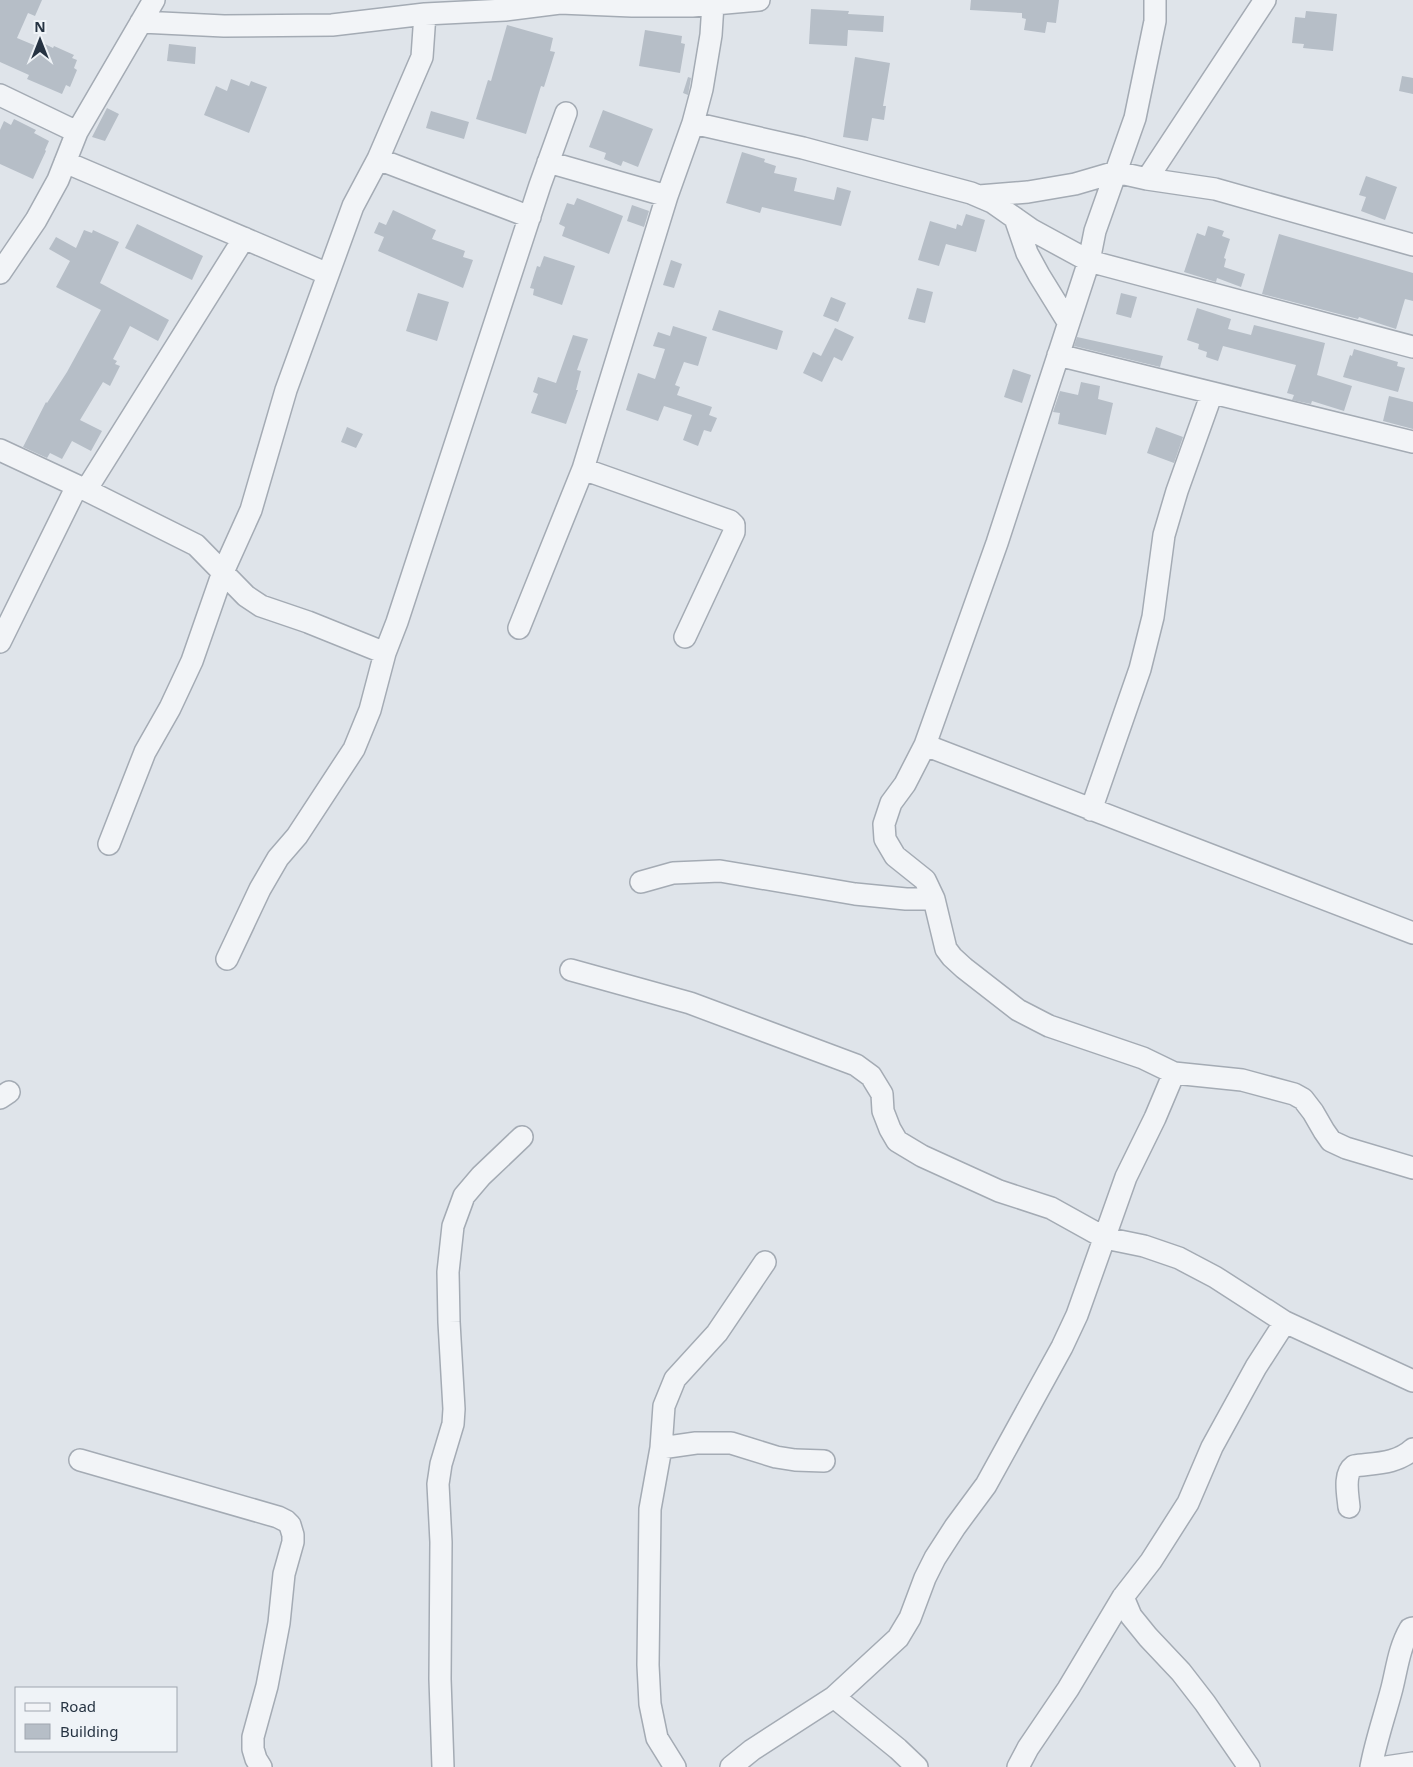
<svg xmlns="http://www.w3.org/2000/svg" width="1413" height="1767" font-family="'Noto Sans',sans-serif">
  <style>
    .building { fill: #b6bec7 }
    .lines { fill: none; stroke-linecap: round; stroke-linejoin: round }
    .minor-casing { stroke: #a4abb4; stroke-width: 24 }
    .minor { stroke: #f2f4f7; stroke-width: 21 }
  </style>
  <rect width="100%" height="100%" fill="#dfe4ea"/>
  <path class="building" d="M0,0H42L35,16L28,13L17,38L41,48L43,43L53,48L54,46L74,55L72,58L77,60L74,68L77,70L70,87L66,85L62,94L27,79L29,75L0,62Z
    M971,0H1059L1056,23L1047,22L1045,33L1024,30L1026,19L1022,18V13L970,10Z
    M811,9L849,11L848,14L884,16L883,32L848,30L847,46L809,44Z
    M1306,11L1337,14L1333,51L1303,48L1304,44L1292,43L1295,17L1305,18Z
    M507,25L553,38L550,51L555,52L544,87L541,86L526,134L476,119L488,80L491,81Z
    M645,30L682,36L681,43L685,44L680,73L639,66Z
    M169,44L196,47L195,64L167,61Z
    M855,57L890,63L883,106H886L884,120L872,118L868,141L843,137Z
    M1402,76L1413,78V94L1399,91Z
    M688,77L691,78L688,95L683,93Z
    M231,79L249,86L251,81L267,87L249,133L204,115L216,86L227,91Z
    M107,108L119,114L105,141L92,137Z
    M603,110L653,129L638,167L623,161L621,166L604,159L606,153L589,147Z
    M431,111L469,122L464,139L426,128Z
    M14,119L36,130L34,133L49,141L45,150L46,151L33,179L0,164V130L4,121L11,125Z
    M742,152L765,159L764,162L776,166L774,173L797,178L794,191L834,200L837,187L851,191L841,226L762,207L760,213L726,203Z
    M1366,176L1397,187L1385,220L1361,211L1366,197L1359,195Z
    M577,198L623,216L609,254L562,236L565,227L559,224L567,203L574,205Z
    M632,205L649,211L644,227L627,221Z
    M393,210L436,230L432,239L465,251L463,257L473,260L463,288L378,251L384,237L374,233L379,222L386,225Z
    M966,214L985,220L976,252L946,244L939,266L918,260L930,221L956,229L957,224L962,226Z
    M137,224L203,256L192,280L125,248Z
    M1208,226L1224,231L1222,236L1230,239L1224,258L1226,259L1224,267L1245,274L1241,287L1217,278L1216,282L1184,272L1197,233L1205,236Z
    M84,230L92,233L93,230L119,242L100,283L169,320L158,341L130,326L113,359L117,361L115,364L120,366L110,386L103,382L80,420L102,431L91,451L72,441L62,459L50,453L47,458L23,447L46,402L47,403L67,372L101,310L56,287L70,261L49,249L56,237L76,248Z
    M1279,234L1413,273V301L1405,299L1396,329L1359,317L1358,319L1262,294Z
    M544,256L575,266L562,305L533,295L534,289L530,288L537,266L540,267Z
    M671,260L682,264L674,288L663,285Z
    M917,288L933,292L925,323L908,319Z
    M418,293L449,302L437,341L406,331Z
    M1121,293L1137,297L1131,318L1116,314Z
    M831,297L846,303L838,322L823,316Z
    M1197,308L1231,319L1228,329L1251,335L1254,325L1325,343L1317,375L1352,386L1344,411L1312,401L1311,404L1292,400L1294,395L1287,393L1296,365L1223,346L1218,361L1206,357L1207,352L1198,349L1199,344L1187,340Z
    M719,310L783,331L777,350L712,330Z
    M673,326L707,337L698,366L684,362L675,385L680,387L677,395L712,407L709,415L717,418L711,432L704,430L698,446L683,440L692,415L664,406L658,421L626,410L638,373L655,379L665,349L653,346L658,332L670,336Z
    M835,328L854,337L842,361L834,357L822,382L803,373L813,352L821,356Z
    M573,335L588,339L577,370L581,371L576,390H578L566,424L531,413L538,394L533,392L538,377L556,383Z
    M1077,337L1163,356L1160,367L1074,346Z
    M1354,349L1398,362L1397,366L1405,368L1398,392L1343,377L1350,355L1352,356Z
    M1013,369L1031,375L1022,403L1004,397Z
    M1081,382L1100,386L1098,399L1113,403L1106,435L1058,424L1060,413L1053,412L1060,391L1078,395Z
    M1389,396L1413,402V429L1383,421Z
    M347,427L363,434L356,448L341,442Z
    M1156,427L1183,437L1174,463L1147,453Z"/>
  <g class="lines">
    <g class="minor-casing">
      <path id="minor" d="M141,22L224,26L332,25L425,14L505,10L560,3L632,6H692L759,0
        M0,95L77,132
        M693,123L803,148L971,193L992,202L1032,230L1089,261L1413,347
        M378,159L530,217
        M65,162L328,274
        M548,162L667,196
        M1147,179L1265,0
        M979,196L1028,192L1075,184L1116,172L1147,179L1215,189L1413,245
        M1015,218L1027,253L1039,275L1068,322
        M0,273L36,220L58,180L77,132L154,0
        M1058,355L1413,442
        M0,450L86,490L196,545L246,596L261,606L308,622L385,653
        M583,469L730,521L734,525V532L685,637
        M86,490L244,238
        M519,628L583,469L667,196L693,123L702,89L711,35L713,4
        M0,642L77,486
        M925,745L1413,933
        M1091,810L1140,669L1153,617L1164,535L1177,491L1212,393
        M109,844L145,752L170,708L192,661L223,572L251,510L286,390L353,206L378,159L422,57L425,14
        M641,882L673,873L720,871L855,894L906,899H934L946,949L952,957L964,968L1018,1010L1049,1026L1143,1058L1174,1073L1242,1080L1294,1094L1303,1099L1313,1112L1324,1131L1331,1141L1346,1148L1413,1168
        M934,899L925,880L895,856L885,839L884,824L891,803L905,784L925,745L997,543L1089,261L1095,231L1135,118L1155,21V0
        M227,959L260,889L278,858L297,836L354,749L370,710L385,653L397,622L540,185L566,113
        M571,970L690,1003L856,1065L871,1076L882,1094L883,1111L890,1129L897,1141L922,1156L999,1191L1051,1208L1105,1238L1144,1246L1179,1258L1215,1277L1285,1322L1413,1381
        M0,1098L9,1092
        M661,1448L696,1443H731L776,1457L795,1460L824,1461
        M80,1460L278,1517L286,1521L290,1525L293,1535V1542L284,1574L279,1623L267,1686L253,1737V1749L256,1759L261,1767
        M1349,1507C1348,1495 1343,1474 1354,1466C1374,1463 1397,1464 1413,1449
        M1123,1597L1131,1616L1148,1637L1181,1672L1205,1703L1249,1767
        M834,1697L898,1749L917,1767
        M443,1767L440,1679L441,1542L438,1484L441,1464L453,1424L454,1409L449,1322L448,1272L453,1226L464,1196L481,1176L522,1137
        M675,1767L657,1738L650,1704L648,1665L650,1509L661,1448L664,1406L675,1379L717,1333L765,1262
        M731,1767L752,1750L834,1697L898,1638L910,1618L925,1578L935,1558L955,1527L986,1485L1062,1347L1077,1315L1126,1177L1155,1118L1174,1073
        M1018,1767L1028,1748L1068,1689L1123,1597L1151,1561L1188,1503L1212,1447L1256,1367L1285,1322
        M1371,1767C1376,1740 1385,1715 1392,1688C1397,1668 1399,1648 1410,1629L1413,1628
        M1386,1767L1413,1763"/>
    </g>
    <use href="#minor" class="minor"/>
  </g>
  <rect x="15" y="1687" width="162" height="65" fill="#eff3f7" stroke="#9fa6af"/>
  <rect x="25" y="1703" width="25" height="8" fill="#f2f4f7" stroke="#9fa6af"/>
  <text x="60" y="1712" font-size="15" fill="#263342">Road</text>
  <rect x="25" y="1724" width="25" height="15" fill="#b6bec7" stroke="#9fa6af"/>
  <text x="60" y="1737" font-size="15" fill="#263342">Building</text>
  <g transform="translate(40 40)" stroke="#eff3f7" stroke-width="4" paint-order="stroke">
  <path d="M0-4L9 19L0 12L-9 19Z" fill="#263342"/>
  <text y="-8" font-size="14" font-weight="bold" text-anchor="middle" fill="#263342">N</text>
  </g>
</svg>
